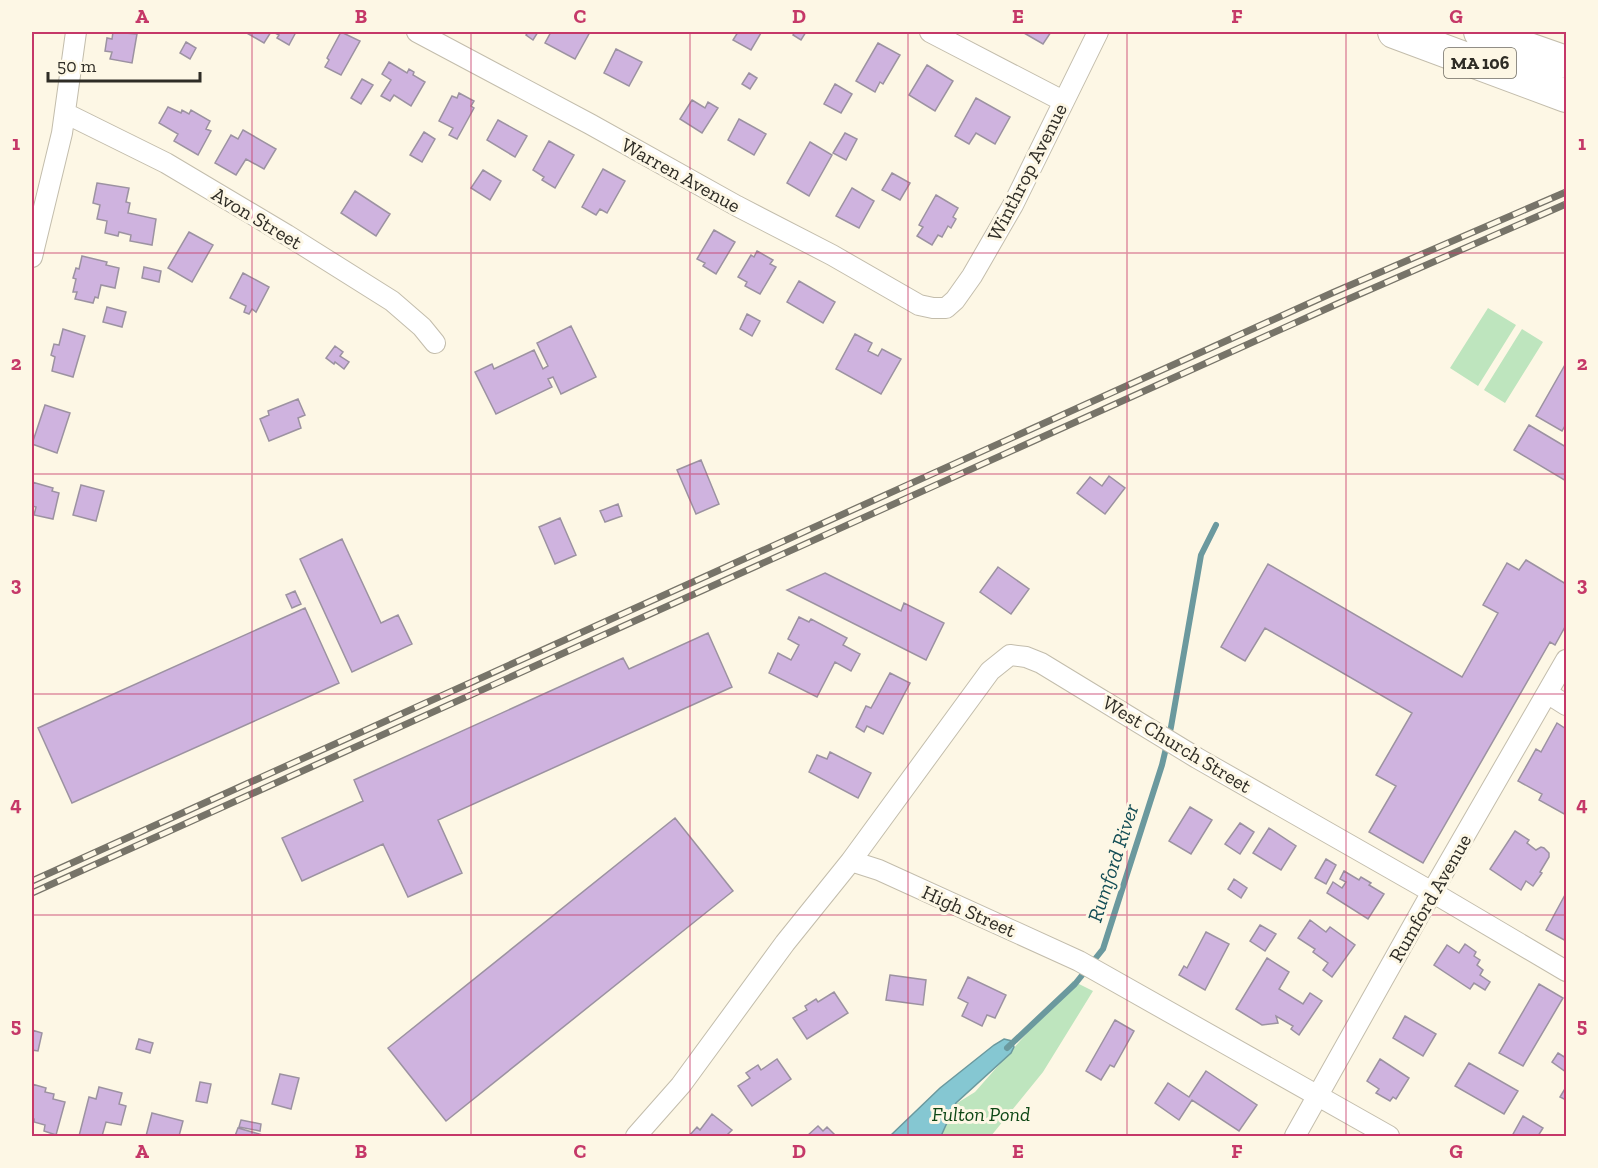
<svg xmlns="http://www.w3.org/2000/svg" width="1598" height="1168" font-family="'Zilla Slab',serif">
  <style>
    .green { fill: #bee5be }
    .water { fill: #85c7d2; stroke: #6b999e; stroke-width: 1.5 }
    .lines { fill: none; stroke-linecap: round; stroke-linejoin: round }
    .stream { stroke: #6b999e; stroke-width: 6 }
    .building { fill: #cfb3df; stroke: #9c92a1; stroke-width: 1.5 }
    .minor-casing { stroke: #c3bdac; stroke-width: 22 }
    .primary-casing { stroke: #c3bdac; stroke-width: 34 }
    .minor { stroke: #fff; stroke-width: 20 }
    .primary { stroke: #fff; stroke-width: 32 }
    .rail-casing { stroke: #777469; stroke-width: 7 }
    .rail { stroke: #fdf7e5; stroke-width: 4.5; stroke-dasharray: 14; stroke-linecap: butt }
    .grid { fill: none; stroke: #c53868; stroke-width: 1.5; stroke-opacity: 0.55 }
    .labels { text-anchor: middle; stroke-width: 6; stroke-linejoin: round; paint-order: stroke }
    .shield { fill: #fdf7e5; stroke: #6d6a5f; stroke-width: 1.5 }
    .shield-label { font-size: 18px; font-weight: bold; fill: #2f2d26 }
    .street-label { font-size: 20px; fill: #2f2d26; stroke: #fdf7e5 }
    .park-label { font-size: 20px; font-style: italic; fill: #0e4715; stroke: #fdf7e5 }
    .water-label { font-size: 21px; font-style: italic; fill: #144e56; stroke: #fdf7e5 }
    .neatline { fill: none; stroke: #c53868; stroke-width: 2 }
    .grid-label { font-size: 20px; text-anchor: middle; font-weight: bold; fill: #c53868 }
  </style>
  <rect width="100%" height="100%" fill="#fdf7e5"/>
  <path class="green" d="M1488,308L1516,325L1478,386L1450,368Z
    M1522,329L1543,342L1505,403L1484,390Z
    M1073,981L1093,991L1043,1072L991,1136H904L975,1092Z"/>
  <path class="water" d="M1004,1039L1012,1041L1014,1047L1011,1053L956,1103L941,1136H890L940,1088L994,1045Z"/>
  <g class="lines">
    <path class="stream" d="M1007,1048L1075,984L1103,949L1162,765L1171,727L1201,555L1216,525"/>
  </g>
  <path class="building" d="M113,32L137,34L132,63L110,59L112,52L105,51L107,38L112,39Z
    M245,32H271L264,43Z
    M273,32H296L289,45L277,38L279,35Z
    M341,32L360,41L341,75L325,67L329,60L327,58Z
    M528,32H538L533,40L526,35Z
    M551,32H590L575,59L545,43Z
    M738,32H758L761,33L751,50L733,40Z
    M795,32H806L801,40L793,35Z
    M1026,32H1051L1043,44L1024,33Z
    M186,42L196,48L190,59L180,53Z
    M878,43L900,55L883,84L880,82L875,92L856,81Z
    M616,49L642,62L629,86L604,73Z
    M389,62L407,73L409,69L414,72L413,75L425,82L411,106L394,95L390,101L381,96L391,80L382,74Z
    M927,65L953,81L935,111L909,95Z
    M749,73L757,78L750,89L742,84Z
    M362,79L373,85L361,104L351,98Z
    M835,84L852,94L841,113L824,104Z
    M459,93L474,101L471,106L474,108L457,139L449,135L453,128L439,121L452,96L457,98Z
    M976,98L1010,117L995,144L976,133L969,144L955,136Z
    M692,100L705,108L708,102L718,108L702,133L680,119Z
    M168,107L181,113L182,110L189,114L191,110L210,121L206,129L211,131L198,155L174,141L178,134L159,123Z
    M739,119L766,134L754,155L728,140Z
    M498,120L527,136L515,157L487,140Z
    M243,130L276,149L264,169L246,159L236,175L215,163L231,135L238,139Z
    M424,132L435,139L422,162L410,155Z
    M845,133L857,139L846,160L833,153Z
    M549,141L574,155L555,188L542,180L544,177L533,170Z
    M810,142L832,155L809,196L787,183Z
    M603,169L625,181L607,213L600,209L596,215L582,207Z
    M483,170L501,181L490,200L471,188Z
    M892,173L910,183L900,200L882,190Z
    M97,183L129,188L126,202L130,203L128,213L156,219L152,245L130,241L131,235L119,232L118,236L105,233L107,221L97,219L100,205L93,203Z
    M852,188L874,201L859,228L836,216Z
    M355,191L390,214L376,236L341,213Z
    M936,195L958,208L953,217L956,219L951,228L948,226L942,237L938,235L932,245L917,236L923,227L919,225Z
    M714,230L735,242L716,274L703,266L705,263L697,259Z
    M189,232L213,245L192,282L168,268Z
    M757,251L773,260L770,264L776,267L760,294L745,286L747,282L738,277L751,255L754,257Z
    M82,256L107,262L106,265L119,268L115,288L101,285L98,298L95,297L93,303L75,299L77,292H73L76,279L73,278L76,268L79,269Z
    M144,267L161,271L159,282L142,278Z
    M243,273L269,287L256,312L252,309L249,314L244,312L246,306L230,298Z
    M799,281L835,302L823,323L787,302Z
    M107,307L126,312L122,327L103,322Z
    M747,314L760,321L752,336L740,329Z
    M571,326L596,377L561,394L553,377L548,379L552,387L496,414L475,372L492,364L494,369L534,350L543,369L548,366L537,343Z
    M63,329L85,336L73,377L52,371L55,357L51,355L54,344L59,345Z
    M855,334L872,343L868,351L878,356L882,349L901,359L881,394L836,369Z
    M335,346L343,352L340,356L349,362L344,369L335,362L334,364L326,358Z
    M1566,363V424L1562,431L1536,416Z
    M298,399L305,415L298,418L301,428L269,441L260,419L269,415L268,411Z
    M45,405L70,413L57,453L32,444Z
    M1529,425L1566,447V481L1514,450Z
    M701,460L719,504L696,514L677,470Z
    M1109,476L1125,488L1105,514L1077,493L1090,477L1102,486Z
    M32,482L53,488L52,491L59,493L53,519L34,515L36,507L32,506Z
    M81,485L104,491L96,521L73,515Z
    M618,504L622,516L605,522L600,511Z
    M560,518L576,555L555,564L539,527Z
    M342,539L381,623L398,615L412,644L352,672L300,559Z
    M1526,560L1566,584V625L1555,645L1550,642L1423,863L1369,832L1396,786L1376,775L1412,713L1265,628L1245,661L1221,647L1268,564L1462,677L1498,613L1483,605L1507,563L1519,570Z
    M998,567L1029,589L1011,614L980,592Z
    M825,573L901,611L904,603L944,623L926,660L787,590Z
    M295,591L301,604L292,608L286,595Z
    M305,608L339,683L72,803L38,728Z
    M799,617L809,622L811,619L847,638L843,645L860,654L851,671L835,662L817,697L769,673L778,653L791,660L799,645L788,639Z
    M708,633L732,687L438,820L462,873L408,897L383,844L302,881L282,838L363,801L354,780L623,658L629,669Z
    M890,673L910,683L883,734L867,726L864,732L856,727L866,706L871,708Z
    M1557,723L1566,729V815L1539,800L1542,794L1518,781L1536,749L1541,752Z
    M830,752L871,773L858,798L809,772L817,755L827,759Z
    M1190,807L1212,820L1191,854L1169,841Z
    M675,818L733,891L446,1121L388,1048Z
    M1240,823L1254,832L1240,854L1225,844Z
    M1269,828L1296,846L1281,870L1253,853Z
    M1515,831L1529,840L1527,843L1536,850L1541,847L1544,848L1549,853V857L1540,872L1542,873L1533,886L1526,881L1521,890L1490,869Z
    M1326,859L1336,865L1326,884L1315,878Z
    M1344,871L1359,880L1361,877L1371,883L1369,885L1384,894L1368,919L1327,893L1333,882L1342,888L1346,882L1340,879Z
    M1234,879L1247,888L1241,898L1228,889Z
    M1566,893V941L1546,930Z
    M1310,920L1326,932L1330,927L1355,945L1332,977L1323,970L1328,963L1313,952L1315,949L1298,938Z
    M1260,925L1276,934L1265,951L1250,941Z
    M1206,932L1229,944L1205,990L1179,975L1184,966L1187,968Z
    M1465,944L1476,952L1474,956L1480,960L1477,965L1483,970L1480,975L1490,982L1485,990L1474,983L1470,989L1434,965L1447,945L1459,953Z
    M1267,958L1289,972L1279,989L1303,1004L1310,993L1322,1001L1299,1035L1291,1029L1293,1026L1276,1016L1278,1023L1262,1025L1236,1009Z
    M890,975L926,980L923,1005L886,1000Z
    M968,977L1006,995L995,1018L987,1015L982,1026L962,1016L968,1003L958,998Z
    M1539,984L1563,998L1523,1066L1499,1053Z
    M834,992L848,1013L807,1039L793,1018L807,1010L805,1006L816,999L818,1002Z
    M1405,1016L1436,1034L1423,1056L1393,1038Z
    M1115,1020L1134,1031L1114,1067L1110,1065L1101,1080L1086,1071Z
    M32,1030L42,1033L38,1051L32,1050Z
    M139,1039L153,1043L150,1053L136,1049Z
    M1558,1053L1566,1058V1072L1552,1062Z
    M777,1059L791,1079L752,1106L738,1086L750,1078L746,1073L758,1065L761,1070Z
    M1380,1059L1409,1078L1396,1099L1393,1097L1390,1101L1376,1093L1379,1089L1367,1081Z
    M1469,1063L1518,1091L1504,1114L1455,1086Z
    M1206,1071L1257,1105L1239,1131L1192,1100L1179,1120L1155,1103L1168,1083L1189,1097Z
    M280,1074L299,1078L291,1109L272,1104Z
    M200,1082L211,1084L207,1103L196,1101Z
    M32,1084L46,1088L45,1092L54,1094L53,1099L65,1102L56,1135L44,1131L45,1125L34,1122V1119L32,1118Z
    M99,1087L122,1093L119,1104L126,1106L121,1125L106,1122L102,1136H79L89,1097L96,1099Z
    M1566,1087V1100L1560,1097Z
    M152,1113L183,1121L179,1136H146Z
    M712,1114L732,1130L726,1136H689L697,1127L700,1130Z
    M1523,1116L1543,1128L1538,1136H1512Z
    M241,1120L261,1124L260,1131L239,1127Z
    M818,1126L823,1131L827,1127L835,1135L834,1136H807Z
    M238,1128L266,1136H235Z"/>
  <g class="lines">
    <g class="minor-casing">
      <path id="minor" d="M417,32L590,124L737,206L832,255L919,305L933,308H946L955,300L972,276L1013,205L1098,32
        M930,32L1063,101
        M65,113L166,163L287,235L392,301L422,327L435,343
        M32,257L62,133L76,32
        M1547,693L1566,705
        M851,861L990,671L1010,655L1026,657L1041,663L1197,758L1432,892L1566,971
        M636,1136L681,1085L785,943L851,861L879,870L1079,961L1389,1136
        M1295,1136L1432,892L1566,660"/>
    </g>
    <g class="primary-casing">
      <path id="primary" d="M1394,32L1566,96
        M1480,32L1566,62"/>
    </g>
    <use href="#minor" class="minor"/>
    <use href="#primary" class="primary"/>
    <g class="rail-casing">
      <path id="rail" d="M32,881L1332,293L1566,192
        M32,893L1337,304L1566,204"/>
    </g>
    <use href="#rail" class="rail"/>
  </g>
  <path class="grid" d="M252,32V1136M471,32V1136M690,32V1136M908,32V1136M1127,32V1136M1346,32V1136M32,253H1566M32,474H1566M32,694H1566M32,915H1566"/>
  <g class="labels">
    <rect class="shield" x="1444" y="48" width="72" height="30" rx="4.5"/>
    <g class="shield-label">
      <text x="1480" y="69">MA 106</text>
    </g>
    <g class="street-label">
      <text transform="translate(1027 172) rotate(-63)" y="7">Winthrop Avenue</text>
      <text transform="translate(681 175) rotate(29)" y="7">Warren Avenue</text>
      <text transform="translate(257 218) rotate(31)" y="7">Avon Street</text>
      <text transform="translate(1177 744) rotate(31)" y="7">West Church Street</text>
      <text transform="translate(1430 898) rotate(-60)" y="7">Rumford Avenue</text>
      <text transform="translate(969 911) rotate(24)" y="7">High Street</text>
    </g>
    <g class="park-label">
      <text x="981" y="1121">Fulton Pond</text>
    </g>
    <g class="water-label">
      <text transform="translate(1113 863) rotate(-72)" y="7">Rumford River</text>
    </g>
  </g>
  <rect width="1598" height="1168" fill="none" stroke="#fdf7e5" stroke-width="66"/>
  <path d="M48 72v9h152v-9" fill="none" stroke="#2f2d26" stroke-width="3"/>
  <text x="57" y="72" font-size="18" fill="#2f2d26" stroke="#fdf7e5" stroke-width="4.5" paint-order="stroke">50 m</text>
  <rect x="33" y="33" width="1532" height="1102" class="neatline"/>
  <g class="grid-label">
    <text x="142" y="23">A</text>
    <text x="361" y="23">B</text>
    <text x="580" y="23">C</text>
    <text x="799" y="23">D</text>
    <text x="1018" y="23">E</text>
    <text x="1237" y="23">F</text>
    <text x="1456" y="23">G</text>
    <text x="16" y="150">1</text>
    <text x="1582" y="150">1</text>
    <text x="16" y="370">2</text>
    <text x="1582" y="370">2</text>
    <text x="16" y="591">3</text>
    <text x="1582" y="591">3</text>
    <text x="16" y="811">4</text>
    <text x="1582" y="811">4</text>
    <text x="16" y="1032">5</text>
    <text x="1582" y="1032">5</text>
    <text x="142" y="1158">A</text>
    <text x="361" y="1158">B</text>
    <text x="580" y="1158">C</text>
    <text x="799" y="1158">D</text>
    <text x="1018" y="1158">E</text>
    <text x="1237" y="1158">F</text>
    <text x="1456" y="1158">G</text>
  </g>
</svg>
